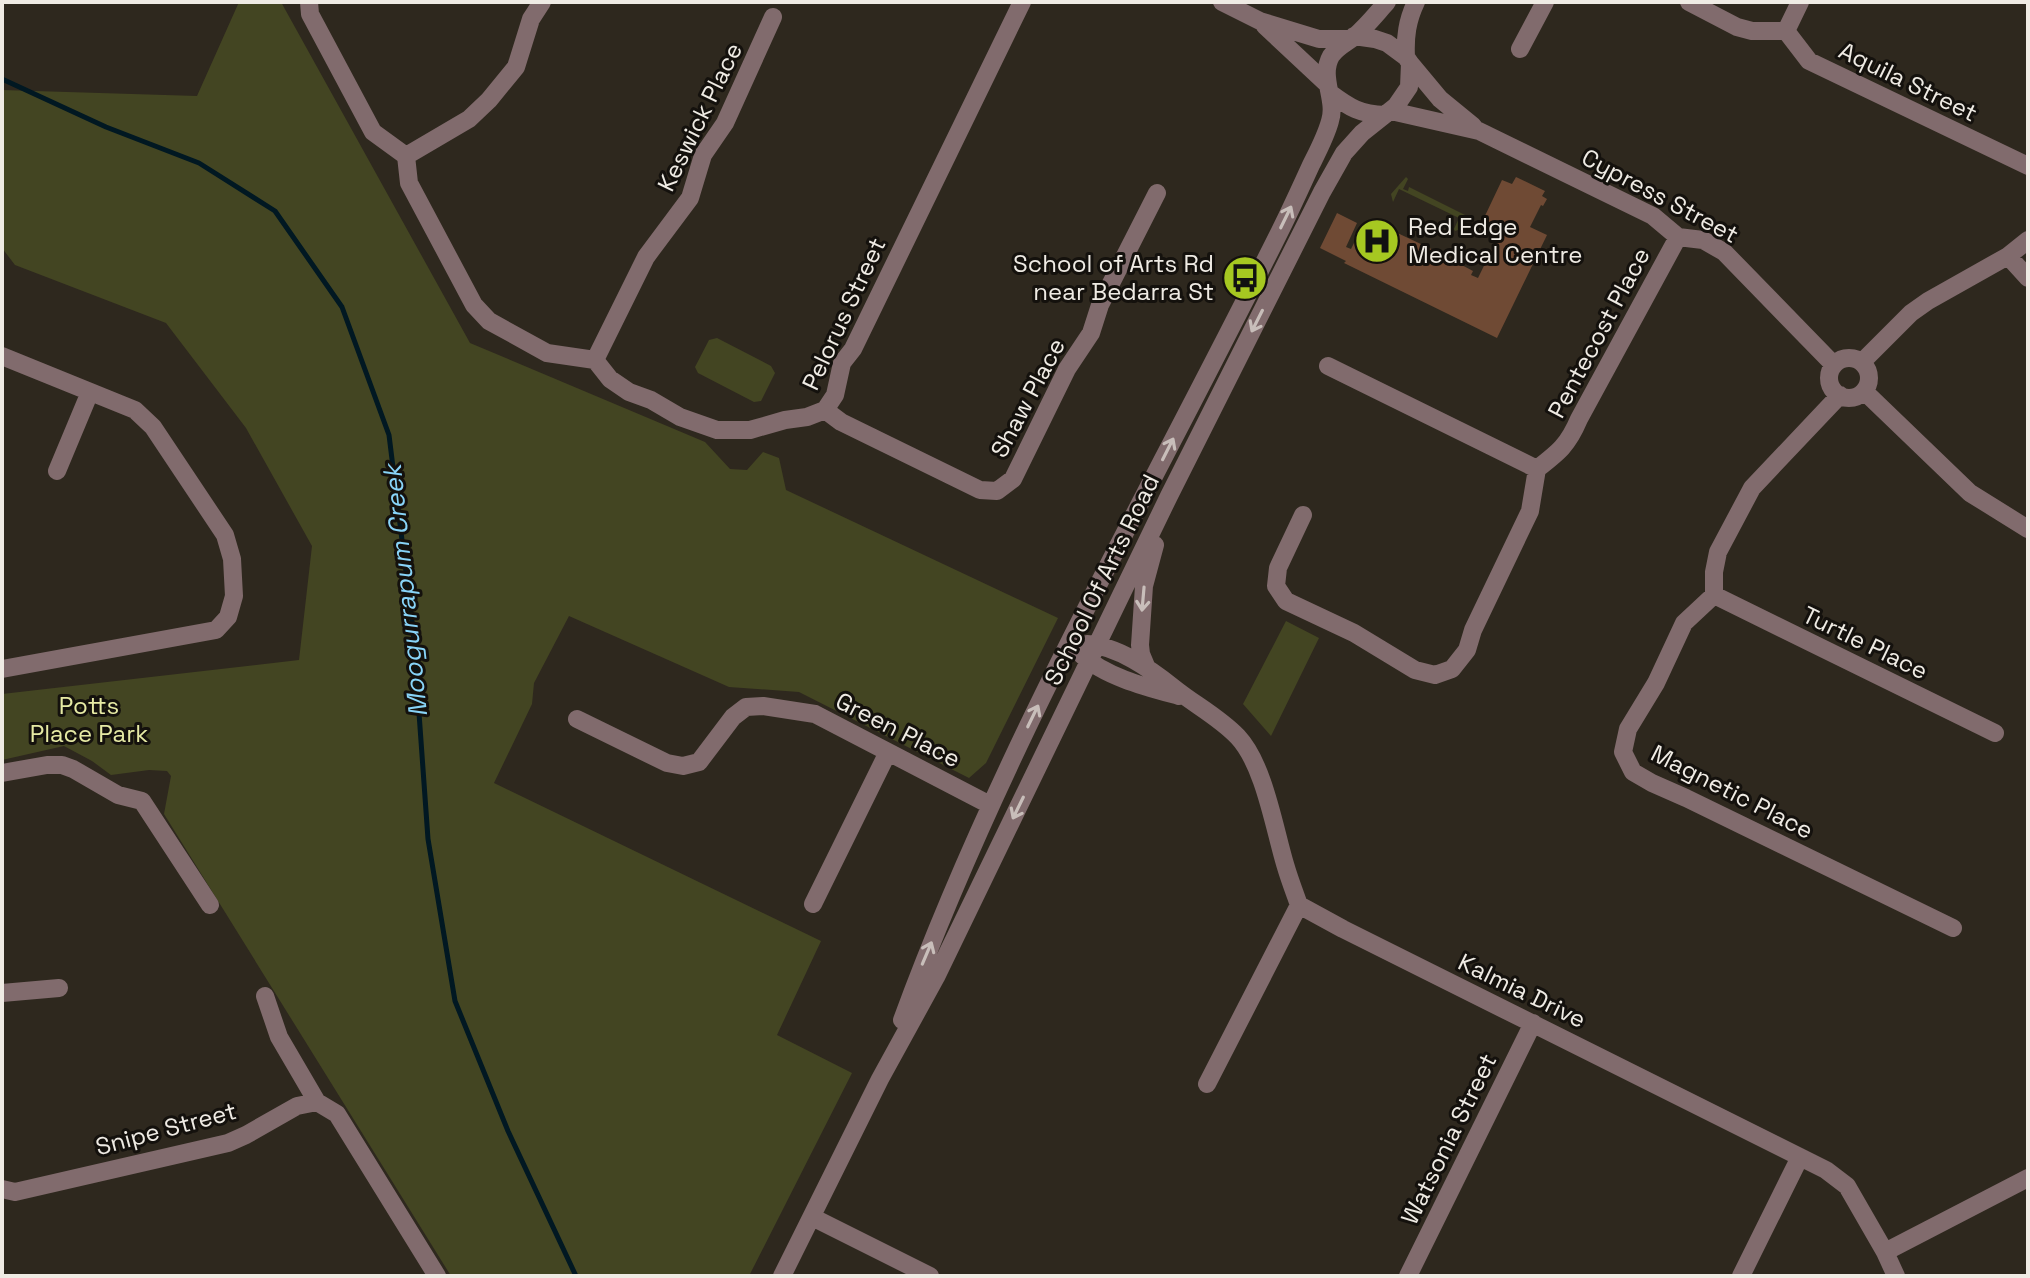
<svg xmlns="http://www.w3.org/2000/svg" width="2030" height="1278" font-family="'Space Grotesk',sans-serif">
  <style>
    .green { fill: #434522 }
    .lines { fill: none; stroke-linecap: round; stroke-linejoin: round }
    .stream { stroke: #011822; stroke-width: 5 }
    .building { fill: #6f4a34 }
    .minor { stroke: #816b6d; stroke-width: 18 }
    .oneway { stroke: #c8beba }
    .labels { text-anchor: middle; stroke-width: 6; stroke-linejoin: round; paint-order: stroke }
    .street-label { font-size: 24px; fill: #efebe4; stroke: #14110d }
    .poi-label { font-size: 24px; fill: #efebe4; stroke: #14110d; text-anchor: start }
    .park-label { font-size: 24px; fill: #e6eaa4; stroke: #14110d }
    .water-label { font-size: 26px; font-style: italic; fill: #88d4f8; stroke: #14110d }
  </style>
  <rect width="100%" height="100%" fill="#2e281e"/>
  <path class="green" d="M239,2H281L470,343L705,442L730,469L747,470L763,452L779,458L786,490L1058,618L986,763L969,778L799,692L729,687L569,616L534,683L532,704L494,783L821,941L777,1035L852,1073L749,1276H451L164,814L171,776L167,771L149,770L111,775L92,761L64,746L2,760V694L299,660L312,546L246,428L166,323L15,265L2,248V90L197,96Z
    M1406,177L1408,179L1403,189L1408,191L1409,187L1467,216L1458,230L1455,231L1454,229L1459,218L1399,189L1393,202L1391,194Z
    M717,338L771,366L775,373L761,401L754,402L698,373L695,367L709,340Z
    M1286,621L1319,638L1271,736L1243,704Z"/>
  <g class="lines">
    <path class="stream" d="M2,79L106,127L199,163L275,211L342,307L389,435L413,629L428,839L455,1001L508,1131L576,1276"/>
  </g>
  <path class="building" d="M1516,177L1545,191L1542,196L1547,199L1543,206L1541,205L1530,227L1547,235L1497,338L1344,263L1346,261L1320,248L1337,213L1357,223L1346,247L1351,249L1364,223L1370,226L1372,221L1459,262L1458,263L1473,271L1471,275L1478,278L1502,229L1483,220L1502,180L1512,184Z"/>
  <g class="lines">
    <path class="minor" d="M309,2L310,14L373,132L406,156L409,183L474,305L489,321L547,353L595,360L610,379L629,392L651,400L680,417L717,430H750L785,420L807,417L825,410L835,395L842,363L853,349L1022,2
      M1222,2L1260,21L1319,39H1349
      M1689,2L1737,27L1752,31H1786L1809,61L2028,166
      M1265,26L1327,84
      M1786,31L1800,2
      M1520,49L1545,2
      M1406,57C1405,37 1407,21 1416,2
      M1410,63L1440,99L1473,126
      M1330,93C1350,108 1360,114 1385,115
      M1391,111L1479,131L1653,216L1678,237L1703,240L1724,252L1834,365
      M406,156L469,119L489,100L516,67L531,19L542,2
      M2008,256L2028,278
      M2,356L135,410L153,427L225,535L232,559L234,596L228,617L216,630L2,669
      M1829 378a20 20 0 1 1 40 0a20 20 0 1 1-40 0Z
      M595,360L646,257L690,198L703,155L725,123L773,17
      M1862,362L1911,313L1928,301L2008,256L2028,240
      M1328,366L1537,469
      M1864,391L1970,493L2028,529
      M1840,395L1752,488L1718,552L1714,572V595L1684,623L1656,683L1628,729L1623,752L1633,772L1652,783L1686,798L1953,928
      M825,410L841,422L980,490L997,491L1013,479L1067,369L1091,333L1100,305L1157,193
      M57,471L90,392
      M1303,515L1278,568L1276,586L1286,601L1354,633L1415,670L1435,675L1452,669L1467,650L1473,630L1530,511L1537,469C1559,452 1568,445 1579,419L1678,237
      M1714,595L1995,733
      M1087,644C1118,646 1150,669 1174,688C1195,705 1219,717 1238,737C1264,765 1274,827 1285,864C1289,878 1294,891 1299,905L1343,929L1826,1170L1847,1186L1885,1252L1896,1276
      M1082,655C1105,677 1150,688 1179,696
      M1146,666L1141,654L1140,645L1144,586L1155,545
      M577,719L667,763L683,766L699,762L733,717L746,707L763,706L815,714L990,805
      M2,773L47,765H62L73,769L118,795L142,801L210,905
      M813,904L888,752
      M2,993L59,988
      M265,996L279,1037L317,1102
      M902,1020C1003,745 1150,492 1280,231C1291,209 1301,187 1311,165C1318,151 1326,136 1330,121C1337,100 1319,77 1331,56C1337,47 1346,43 1354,37C1366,27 1377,13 1387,2
      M1207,1084L1299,905
      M2,1189L15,1192L228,1143L246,1135L297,1106L317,1102L337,1114L437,1276
      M812,1217L930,1276
      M1885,1252L2028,1178
      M782,1276L880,1079L936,977L1169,496L1322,192L1344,153L1362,133L1396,106L1409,87L1410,63L1406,57L1387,43L1375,39L1354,36
      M1408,1276L1533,1023
      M1741,1276L1800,1157"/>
  </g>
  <defs><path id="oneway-shaft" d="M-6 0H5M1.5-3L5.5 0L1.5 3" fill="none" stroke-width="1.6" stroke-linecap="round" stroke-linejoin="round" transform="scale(2)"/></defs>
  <g class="oneway">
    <use href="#oneway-shaft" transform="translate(1286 217) rotate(-64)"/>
    <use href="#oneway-shaft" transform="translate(1257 321) rotate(117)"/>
    <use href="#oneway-shaft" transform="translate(1168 449) rotate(-63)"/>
    <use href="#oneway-shaft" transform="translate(1143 599) rotate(95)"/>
    <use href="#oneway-shaft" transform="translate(1033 716) rotate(-64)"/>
    <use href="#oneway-shaft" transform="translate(1018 808) rotate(116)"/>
    <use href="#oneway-shaft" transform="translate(927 953) rotate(-67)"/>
  </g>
  <defs>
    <g id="hospital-disc" transform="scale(2.3)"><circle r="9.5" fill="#a6c821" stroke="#14110d"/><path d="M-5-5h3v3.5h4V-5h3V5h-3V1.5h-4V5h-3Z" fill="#111"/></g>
    <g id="bus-disc" transform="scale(2.3)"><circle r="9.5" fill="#a6c821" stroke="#14110d"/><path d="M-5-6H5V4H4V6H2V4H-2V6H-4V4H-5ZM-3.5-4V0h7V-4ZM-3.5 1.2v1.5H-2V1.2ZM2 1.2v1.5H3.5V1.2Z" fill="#111"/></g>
  </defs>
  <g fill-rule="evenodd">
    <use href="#hospital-disc" x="1377" y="241"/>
    <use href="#bus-disc" x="1245" y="278"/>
  </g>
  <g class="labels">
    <g class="street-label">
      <text transform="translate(1908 82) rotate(26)" y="8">Aquila Street</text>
      <text transform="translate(700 117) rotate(-64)" y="8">Keswick Place</text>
      <text transform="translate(1660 196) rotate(28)" y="8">Cypress Street</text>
      <text transform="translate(844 314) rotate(-65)" y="8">Pelorus Street</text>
      <text transform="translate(1599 333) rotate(-62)" y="8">Pentecost Place</text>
      <text transform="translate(1028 398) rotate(-62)" y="8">Shaw Place</text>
      <text transform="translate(1102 580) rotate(-64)" y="8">School Of Arts Road</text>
      <text transform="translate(1865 643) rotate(26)" y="8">Turtle Place</text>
      <text transform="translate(898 730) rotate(27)" y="8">Green Place</text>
      <text transform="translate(1732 792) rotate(27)" y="8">Magnetic Place</text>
      <text transform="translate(1522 991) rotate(26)" y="8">Kalmia Drive</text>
      <text transform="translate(166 1129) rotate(-15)" y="8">Snipe Street</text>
      <text transform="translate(1449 1139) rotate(-64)" y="8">Watsonia Street</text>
    </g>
    <g class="poi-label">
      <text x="1408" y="235">Red Edge<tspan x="1408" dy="28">Medical Centre</tspan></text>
      <text x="1214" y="272" text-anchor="end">School of Arts Rd<tspan x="1214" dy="28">near Bedarra St</tspan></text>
    </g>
    <g class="park-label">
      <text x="89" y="714">Potts<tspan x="89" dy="28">Place Park</tspan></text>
    </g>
    <g class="water-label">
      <text transform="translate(405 591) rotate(-96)" y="9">Moogurrapum Creek</text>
    </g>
  </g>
  <rect width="2030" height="1278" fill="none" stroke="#efebe4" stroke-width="8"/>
</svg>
